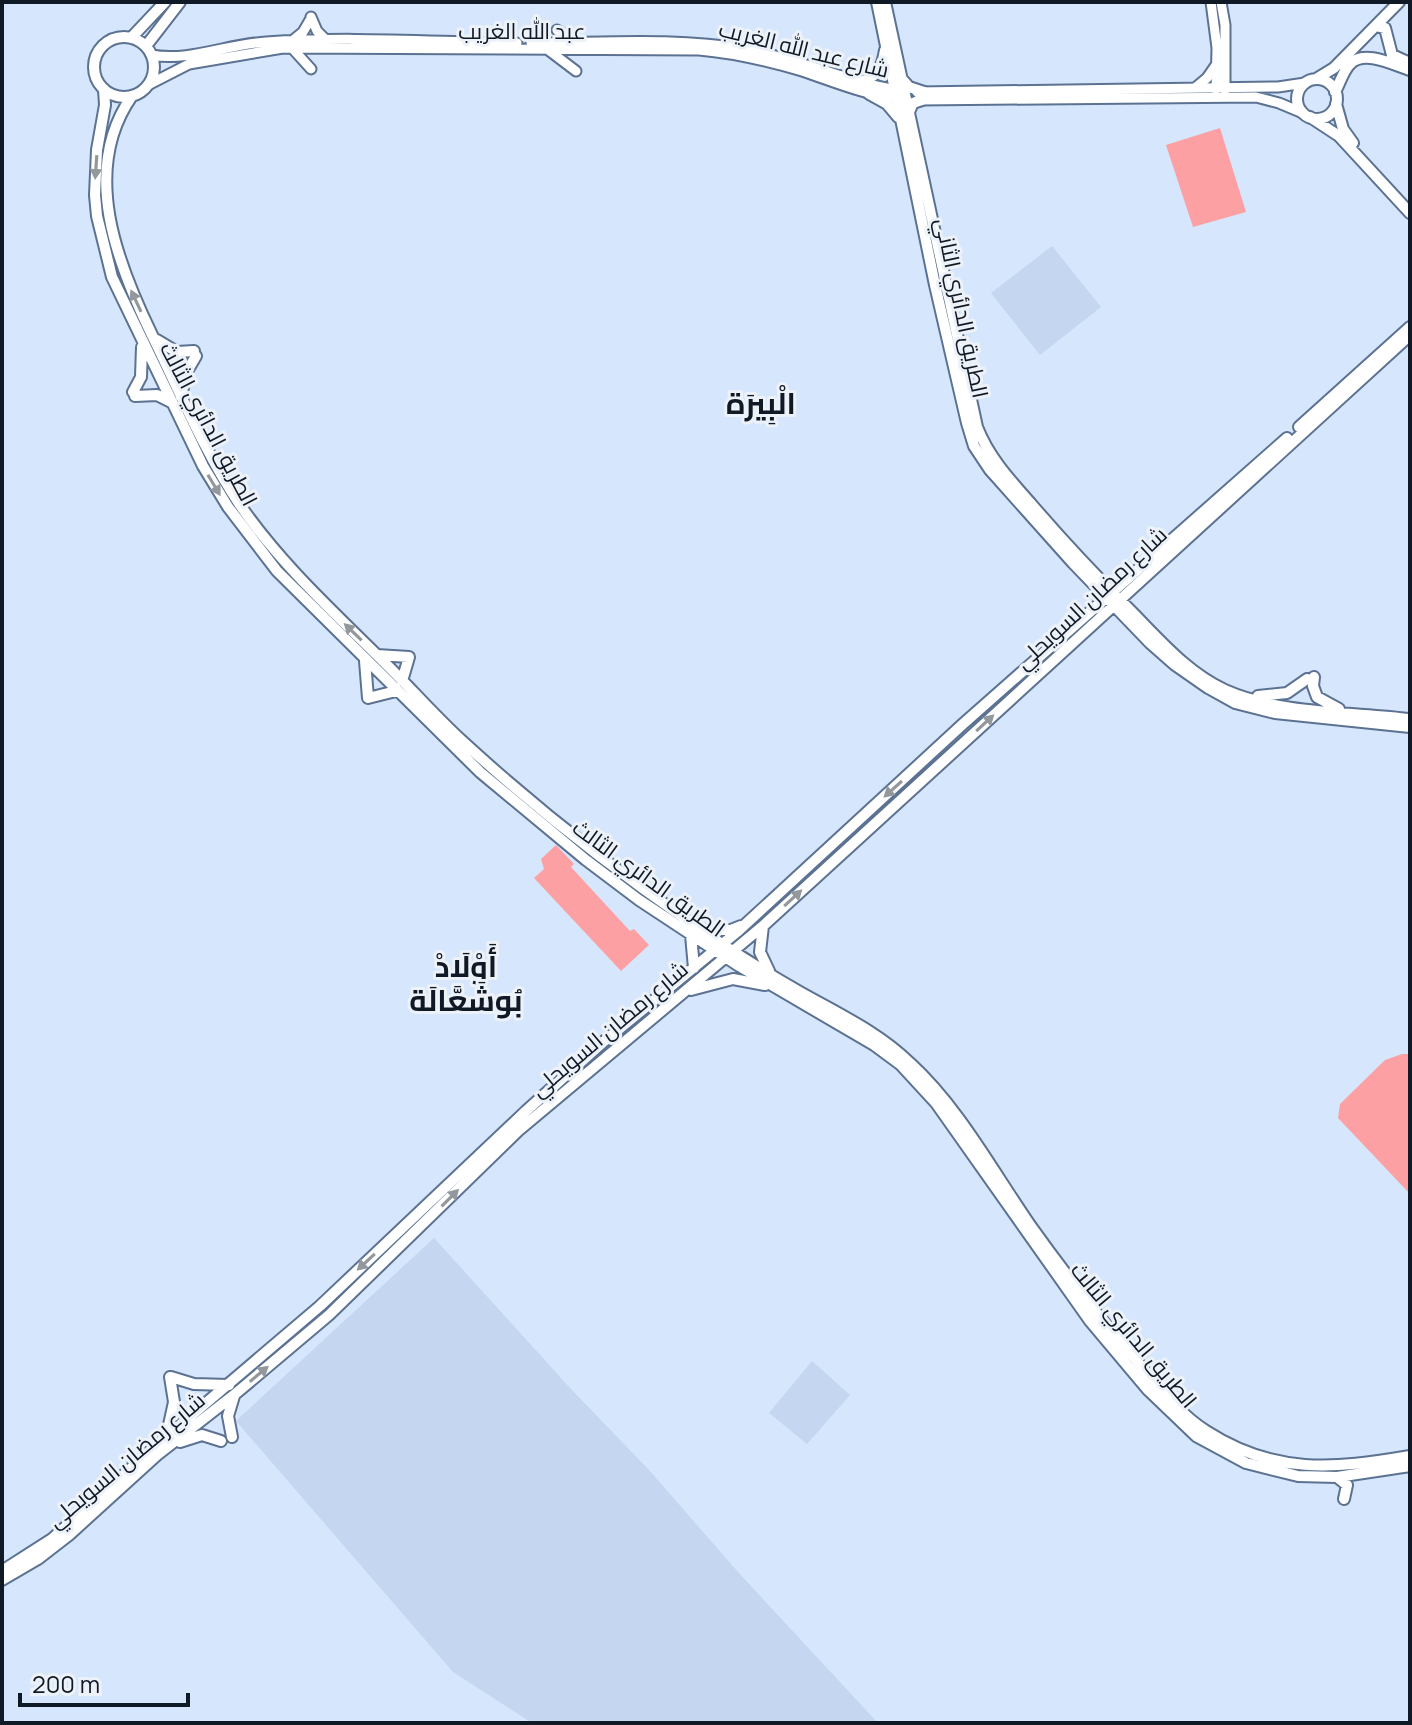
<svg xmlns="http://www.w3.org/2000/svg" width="1412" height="1725" font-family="Manrope,Cairo,sans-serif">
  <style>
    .built { fill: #c4d6f0 }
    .green { fill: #fca0a3 }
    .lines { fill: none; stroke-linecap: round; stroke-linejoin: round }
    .secondary-casing { stroke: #5c7292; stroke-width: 13 }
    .primary-casing { stroke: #5c7292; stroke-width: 14 }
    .secondary { stroke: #fff; stroke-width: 9 }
    .primary { stroke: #fff; stroke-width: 10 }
    .oneway { fill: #93989d }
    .labels { text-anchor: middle; stroke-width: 6; stroke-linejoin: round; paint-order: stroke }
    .street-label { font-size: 22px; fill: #101926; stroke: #edf2f9 }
    .district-label { font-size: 30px; font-weight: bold; fill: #101926; stroke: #edf2f9 }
  </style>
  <rect width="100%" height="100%" fill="#d6e6fc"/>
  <path class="built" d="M1052,246L1101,307L1040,355L991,293Z
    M434,1238L571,1389L649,1470L738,1572L878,1723H532L453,1672L236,1421Z
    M812,1361L850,1395L807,1444L769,1413Z"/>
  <path class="green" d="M1220,128L1246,212L1193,227L1166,145Z
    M556,845L574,864L571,867L630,931L634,929L649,945L621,971L534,878L544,869L541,859Z
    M1402,1054H1410V1194L1338,1118L1340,1104L1385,1060Z"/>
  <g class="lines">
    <g class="secondary-casing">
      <path id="secondary" d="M1211,2L1217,48L1216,90
        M1221,2L1225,25V90
        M311,17L317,31L327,41
        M557,30L574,40
        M292,41L303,32L310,20
        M531,43C602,43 675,37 745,49C798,58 846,82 898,90
        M292,48L311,69
        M547,49L576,71
        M151,55C190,62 227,44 266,42C349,36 434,42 517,43
        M148,85L189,64L283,48L699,50C734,53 768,61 802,71C835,82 867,96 903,99
        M1195,88L1207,78L1216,65
        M917,92L1278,87L1305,83
        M918,100L1256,97L1279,103L1303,113"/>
    </g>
    <g class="primary-casing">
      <path id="primary" d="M877,2L935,285L967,423L974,446L990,470L1073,563L1150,643L1175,665L1208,688L1235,703L1275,713L1410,727
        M885,2L977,427C989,458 1011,481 1033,506C1063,541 1095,575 1128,608C1158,638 1186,672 1225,690C1279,714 1351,712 1410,719
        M1376,26L1385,28L1392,55L1410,63
        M94 67a30 30 0 1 1 60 0a30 30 0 1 1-60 0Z
        M131,38L165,2
        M146,46L180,2
        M902,79L909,87L924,92
        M1316,79L1334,68L1399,2
        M1297 99a20 20 0 1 1 40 0a20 20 0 1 1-40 0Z
        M857,83C877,78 882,69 885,50
        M104,89L105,105L97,150L95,195L97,216L112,277L203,466L228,507L277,571L480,772L586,860L639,900L739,966L874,1045L901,1065L936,1103L1090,1321L1148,1390L1196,1436L1246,1463L1298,1476L1337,1477L1410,1466
        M1335,92C1340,83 1343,71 1350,64C1364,49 1394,65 1410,70
        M869,94L887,104L898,117
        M132,96C80,170 117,263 152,335C180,392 204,451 240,505C282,566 338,616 390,668C414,692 436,717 461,740C533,806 609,866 690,922C725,947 763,971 800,992C839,1014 878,1032 910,1063C959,1108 992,1170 1030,1225C1063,1271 1098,1317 1136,1360C1157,1385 1178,1413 1206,1431C1274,1475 1334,1469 1410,1456
        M1336,104L1343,129L1353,143
        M909,112L913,103L922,100
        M1310,117L1339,136L1410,213
        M157,340L177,352L194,351
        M133,392L141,377L142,347
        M135,396L157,395L171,402
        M181,397L186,373L196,356
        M1299,427L1410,327
        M377,655L409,657L402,681
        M365,661L368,698L396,691
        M1314,677L1313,686L1317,697L1339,709
        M1258,696L1287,693L1307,679
        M763,926L760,952L769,971
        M705,930H731L741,926
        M691,935L694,968
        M691,990L733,979L765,985
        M171,1377L194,1384L229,1385
        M167,1434L174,1402L170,1377
        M232,1437L228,1416L234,1396
        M180,1442L202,1435L221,1441
        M1337,1477L1347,1485L1344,1499
        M2,1571L52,1539L166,1437L320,1306L526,1111L602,1043L737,932L963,724L1287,438
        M2,1580L38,1559L69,1535L157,1455L234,1395L329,1315L518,1131L764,925L1410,335"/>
    </g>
    <use href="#secondary" class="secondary"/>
    <use href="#primary" class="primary"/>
  </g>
  <defs><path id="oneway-solid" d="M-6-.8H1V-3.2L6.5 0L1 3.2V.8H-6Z" transform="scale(2)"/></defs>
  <g class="oneway">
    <use href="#oneway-solid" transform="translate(96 167) rotate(94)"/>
    <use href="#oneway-solid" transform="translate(136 301) rotate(-115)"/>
    <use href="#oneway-solid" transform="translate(214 485) rotate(59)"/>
    <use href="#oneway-solid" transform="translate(353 632) rotate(-136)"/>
    <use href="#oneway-solid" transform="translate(985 723) rotate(-43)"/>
    <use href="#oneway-solid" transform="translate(893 789) rotate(138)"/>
    <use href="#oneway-solid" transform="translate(793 898) rotate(-43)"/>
    <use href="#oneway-solid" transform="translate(450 1198) rotate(-45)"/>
    <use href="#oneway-solid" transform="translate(366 1262) rotate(137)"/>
    <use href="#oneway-solid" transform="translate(259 1374) rotate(-40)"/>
  </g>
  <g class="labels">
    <g class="street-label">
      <text x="522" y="39">عبد الله الغريب</text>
      <text transform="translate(804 49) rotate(14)" y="8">شارع عبد الله الغريب</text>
      <text transform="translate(962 308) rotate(78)" y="8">الطريق الدائري الثاني</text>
      <text transform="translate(209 424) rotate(62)" y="8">الطريق الدائري الثالث</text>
      <text transform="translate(1091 598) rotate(-43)" y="8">شارع رمضان السويحلي</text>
      <text transform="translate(649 878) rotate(36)" y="8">الطريق الدائري الثالث</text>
      <text transform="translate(609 1029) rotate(-40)" y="8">شارع رمضان السويحلي</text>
      <text transform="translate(1134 1335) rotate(50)" y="8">الطريق الدائري الثالث</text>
      <text transform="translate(126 1460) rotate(-40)" y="8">شارع رمضان السويحلي</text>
    </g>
    <g class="district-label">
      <text x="761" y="414">الْبِيرَة</text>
      <text x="466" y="977">أَوْلَادْ<tspan x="466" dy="34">بُوشَعَّالَة</tspan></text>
    </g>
  </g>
  <rect width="1412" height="1725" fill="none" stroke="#101926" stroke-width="8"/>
  <path d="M20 1693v12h168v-12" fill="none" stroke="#101926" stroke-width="4"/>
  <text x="32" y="1693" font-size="24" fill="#101926" stroke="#edf2f9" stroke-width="6" paint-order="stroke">200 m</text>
</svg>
